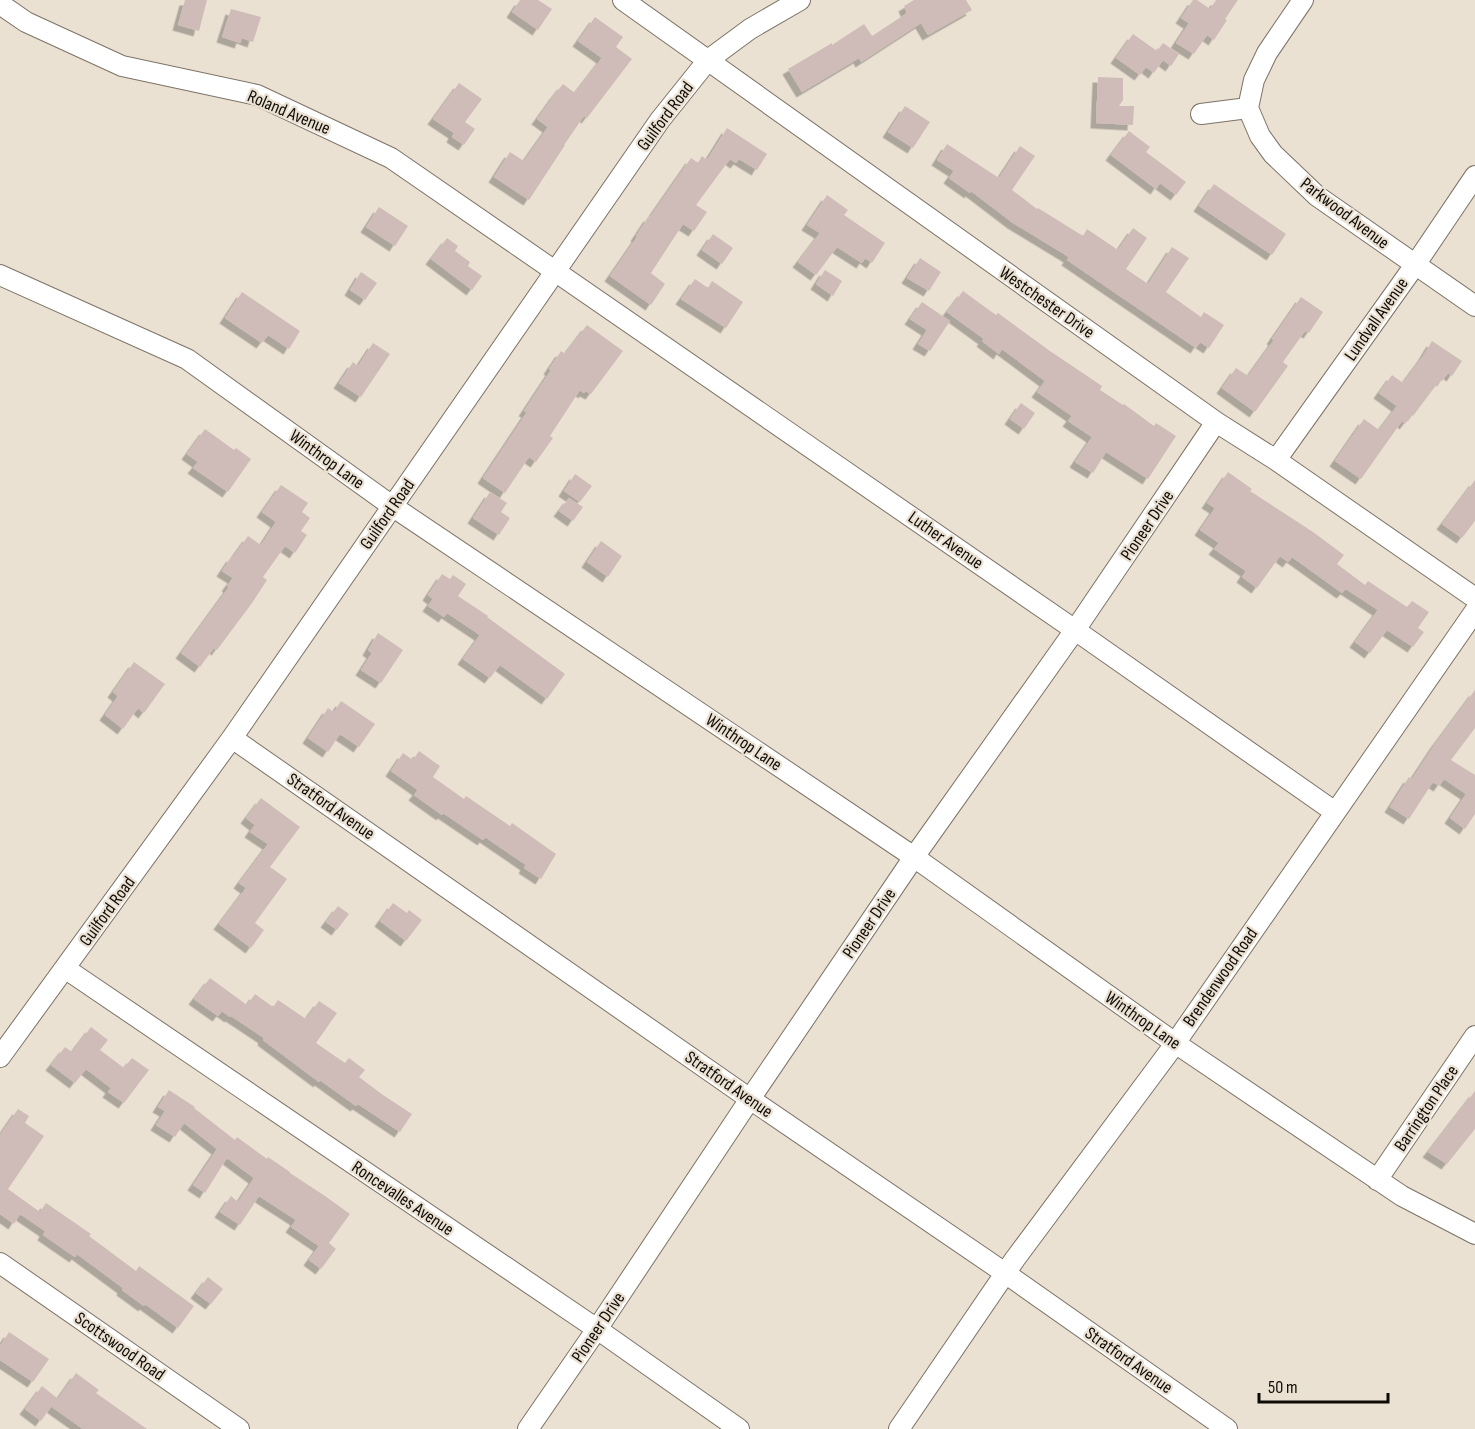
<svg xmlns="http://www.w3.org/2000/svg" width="1475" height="1429" font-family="'Sofia Sans Condensed',sans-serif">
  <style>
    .building { fill: #cfbcb8; filter: url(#shadow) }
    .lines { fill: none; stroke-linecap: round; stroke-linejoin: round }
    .minor-casing { stroke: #7c7366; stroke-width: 22 }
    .minor { stroke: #fff; stroke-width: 20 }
    .labels { text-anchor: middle; stroke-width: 4.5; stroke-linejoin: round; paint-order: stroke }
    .street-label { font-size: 18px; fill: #0e0b07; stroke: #ebe1d3 }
  </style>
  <defs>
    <filter id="shadow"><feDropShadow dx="-5.5" dy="5.5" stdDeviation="0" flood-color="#0004"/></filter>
  </defs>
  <rect width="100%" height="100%" fill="#ebe1d3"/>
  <path class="building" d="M185,0H207L199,31L178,25Z
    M520,0H538L552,9L538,30L512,12Z
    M914,0H966L972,10L928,35L921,23L861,62L859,58L802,92L788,69L832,43V45L864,24L872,36L907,13L904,6Z
    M1193,0H1197L1210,9L1216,0H1238L1225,19L1227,20L1214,40L1207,35L1194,54L1176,43L1189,23L1181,18Z
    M231,9L261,17L253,42L242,38L240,43L222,37Z
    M595,17L623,37L616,47L632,59L587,118L584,116L564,145H565L529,200L494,177L510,152L524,161L548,127L537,119L555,94L563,84L575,93L602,58L578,41Z
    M1133,34L1157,51L1163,43L1179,54L1171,66L1163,60L1154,73L1146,67L1140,75L1116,58Z
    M1098,77L1123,78V100L1119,106H1134L1133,125L1096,123Z
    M459,83L482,99L465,122L475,129L464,145L452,137L454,133L433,119Z
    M905,106L930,122L913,148L888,132Z
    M727,128L767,154L757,170L739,159L736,163L730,159L696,205L707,212L694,231L683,224L651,273L665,284L651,305L610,276L637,237L636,236L649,216L650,217L691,158L698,163L702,156L707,160Z
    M1129,131L1150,147L1146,152L1186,182L1176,195L1160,183L1156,189L1111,155Z
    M947,144L999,178L1020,146L1035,156L1012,190L1037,209L1038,208L1083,236L1087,229L1118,250L1133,228L1147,238L1126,269L1148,284L1172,247L1189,258L1166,292L1201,317L1204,312L1224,325L1209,348L1200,342L1196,348L1067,260L1069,257L1013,223L971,191L970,193L949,178L954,171L937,160Z
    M1214,184L1286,234L1272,255L1199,206Z
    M827,195L848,210L844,215L885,243L872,263L865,258L862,263L837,247L816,275L798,262L820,233L807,225Z
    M379,207L408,226L395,246L366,227Z
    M713,234L733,248L722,264L702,250Z
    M447,238L458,246L455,251L470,262L468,266L482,276L472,290L431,259Z
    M920,258L941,272L929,291L907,278Z
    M825,270L842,281L833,296L816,284Z
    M361,272L377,283L365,300L350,290Z
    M695,279L708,288L712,281L743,302L726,328L681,299Z
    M963,291L996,315L998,313L1050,351L1102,386L1100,390L1123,405L1124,404L1154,426L1156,423L1176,436L1148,479L1106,452L1093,473L1075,462L1092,437L1068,421L1072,416L1037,392L1045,381L1002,349L999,354L982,341L984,339L947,312Z
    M242,292L300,331L289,349L268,335L262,343L225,318Z
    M1301,297L1323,312L1309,333L1305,331L1283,362L1288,366L1255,412L1222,388L1236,368L1248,376L1274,340L1272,339Z
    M922,302L950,321L930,351L918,344L927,330L910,319Z
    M587,325L623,351L591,394L585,391L584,393L580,390L550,436L553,438L536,462L529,457L505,493L483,478L527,412L524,411L551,370L549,369L561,351L565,354Z
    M1432,341L1462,361L1452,376L1448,373L1442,381L1440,380L1413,416L1412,415L1405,424L1402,421L1361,479L1335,461L1364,419L1379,430L1397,406L1379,393L1392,375L1403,383L1423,356Z
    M373,343L390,354L361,397L339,383L353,362L358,366Z
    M1021,403L1035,413L1024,429L1010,419Z
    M205,429L234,450L236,448L251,459L228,492L193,468L198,462L187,454Z
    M1228,472L1252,489L1250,491L1313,532L1344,555L1337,564L1365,585L1368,581L1407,607L1412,601L1429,612L1418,628L1424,632L1413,647L1387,630L1370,653L1355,642L1378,610L1346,589L1342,593L1292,557L1288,562L1280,556L1257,588L1242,577L1246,571L1214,549L1219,543L1200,530L1215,508L1207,503Z
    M575,474L592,486L580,502L564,491Z
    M1475,480V521L1462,538L1442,524Z
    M281,485L308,503L302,512L310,518L301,531L307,535L295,553L285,546L263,577L267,580L252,603L217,650L214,648L200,667L181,653L229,587L227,586L233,578L222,571L232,556L233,557L248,536L261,545L276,522L262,512Z
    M490,492L507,503L501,512L510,518L499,535L473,518Z
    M569,498L583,507L573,521L559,511Z
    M601,541L622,556L608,577L587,562Z
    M442,574L450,579L453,575L466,584L458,596L488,616L487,617L565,674L547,699L500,665L490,678L463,659L480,635L447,613L444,617L428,606L433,599L428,595Z
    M378,633L403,650L381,683L361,670L372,653L368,650Z
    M134,662L165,684L144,713L138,708L123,729L105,715L118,696L113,692Z
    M1475,690V728L1451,760L1475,775V814L1465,829L1450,818L1466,794L1444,779L1439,786L1433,782L1409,819L1390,807L1409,777L1412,779L1435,744Z
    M341,701L375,724L359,747L340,734L328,752L308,738L328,708L334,712Z
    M419,751L440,766L433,777L464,799L466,796L510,826L512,823L556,854L541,879L524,868L526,865L485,837L483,840L443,813L442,815L414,795L418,790L391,771L403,753L413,760Z
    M261,798L300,827L270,867L287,879L255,923L264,930L251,948L219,924L246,888L239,883L268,844L250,832L255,825L246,818Z
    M393,903L407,913L409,910L422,920L406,941L380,921Z
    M338,906L349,914L337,930L326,922Z
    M210,978L247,1005L255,994L273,1007L278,1000L306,1019L319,1001L337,1013L316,1043L345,1063L349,1058L365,1070L359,1077L383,1095L412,1114L400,1132L358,1104L356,1106L320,1080L319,1082L263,1040L264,1038L231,1016L230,1017L222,1011L218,1016L194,999Z
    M91,1027L108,1040L100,1050L124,1068L132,1058L149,1070L124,1103L108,1092L111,1088L86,1069L75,1083L51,1065L65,1047L72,1052Z
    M169,1090L195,1107L194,1108L235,1140L237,1137L267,1159L268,1157L290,1172V1173L325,1196L350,1214L329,1243L336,1249L321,1269L309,1260L319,1246L291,1227L296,1220L259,1196L240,1225L220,1212L231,1196L238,1202L254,1178L227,1158L205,1193L193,1185L217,1149L184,1123L175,1137L156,1125L165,1111L158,1107Z
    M1475,1091V1129L1447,1164L1428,1152Z
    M18,1109L29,1116L25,1123L44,1136L8,1189L40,1212L46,1203L91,1234L89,1236L136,1271L139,1266L194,1306L178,1328L145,1304L144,1306L122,1290L123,1288L77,1254L75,1257L43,1235L45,1231L20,1214L14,1224L0,1214V1135Z
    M208,1277L223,1289L211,1304L196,1293Z
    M9,1332L49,1359L33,1382L0,1360V1346Z
    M76,1373L99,1390L96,1393L147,1429H83L52,1407Z
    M42,1386L57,1398L41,1421L25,1409Z"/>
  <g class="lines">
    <g class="minor-casing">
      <path id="minor" d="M623,0L1216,422L1276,460L1475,598
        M1303,0L1267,53L1254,80L1248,108L1260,136L1273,154L1317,196L1475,306
        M0,4L26,22L122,66L257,95L391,158L1075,630L1335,812
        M1201,114L1248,108
        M0,275L187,359L392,506L914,857L1175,1043L1402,1196L1475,1234
        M1276,460L1415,265L1475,176
        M232,738L750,1099L1005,1273L1227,1429
        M66,969L597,1329L739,1429
        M0,1057L232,738L660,120L708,60L750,29L800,0
        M1377,1180L1475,1036
        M0,1263L239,1429
        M528,1429L597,1329L750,1099L914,857L1075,630L1216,422
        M899,1429L1015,1259L1169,1052L1475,611"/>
    </g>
    <use href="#minor" class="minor"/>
  </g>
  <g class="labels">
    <g class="street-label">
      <text transform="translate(289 112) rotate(23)" y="6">Roland Avenue</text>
      <text transform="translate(665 116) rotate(-53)" y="6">Guilford Road</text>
      <text transform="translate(1345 213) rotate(37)" y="6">Parkwood Avenue</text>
      <text transform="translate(1047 302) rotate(35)" y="6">Westchester Drive</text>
      <text transform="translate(1376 319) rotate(-55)" y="6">Lundvall Avenue</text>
      <text transform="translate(327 459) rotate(36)" y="6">Winthrop Lane</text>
      <text transform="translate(387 514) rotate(-55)" y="6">Guilford Road</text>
      <text transform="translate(1147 525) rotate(-56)" y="6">Pioneer Drive</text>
      <text transform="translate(946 540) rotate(35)" y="6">Luther Avenue</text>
      <text transform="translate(744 742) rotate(34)" y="6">Winthrop Lane</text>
      <text transform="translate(331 806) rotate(35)" y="6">Stratford Avenue</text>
      <text transform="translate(107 911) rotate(-54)" y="6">Guilford Road</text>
      <text transform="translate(869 923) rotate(-56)" y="6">Pioneer Drive</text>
      <text transform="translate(1220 977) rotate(-55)" y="6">Brendenwood Road</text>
      <text transform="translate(1143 1020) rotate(35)" y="6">Winthrop Lane</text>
      <text transform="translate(729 1084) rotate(35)" y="6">Stratford Avenue</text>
      <text transform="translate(1426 1108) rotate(-56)" y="6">Barrington Place</text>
      <text transform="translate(403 1198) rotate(34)" y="6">Roncevalles Avenue</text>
      <text transform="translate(598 1327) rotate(-56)" y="6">Pioneer Drive</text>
      <text transform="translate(120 1346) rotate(35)" y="6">Scottswood Road</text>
      <text transform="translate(1129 1360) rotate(35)" y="6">Stratford Avenue</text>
    </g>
  </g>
  <path d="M1259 1393v9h129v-9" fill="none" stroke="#0e0b07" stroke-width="3"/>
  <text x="1268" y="1393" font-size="18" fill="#0e0b07" stroke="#ebe1d3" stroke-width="4.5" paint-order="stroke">50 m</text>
</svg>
